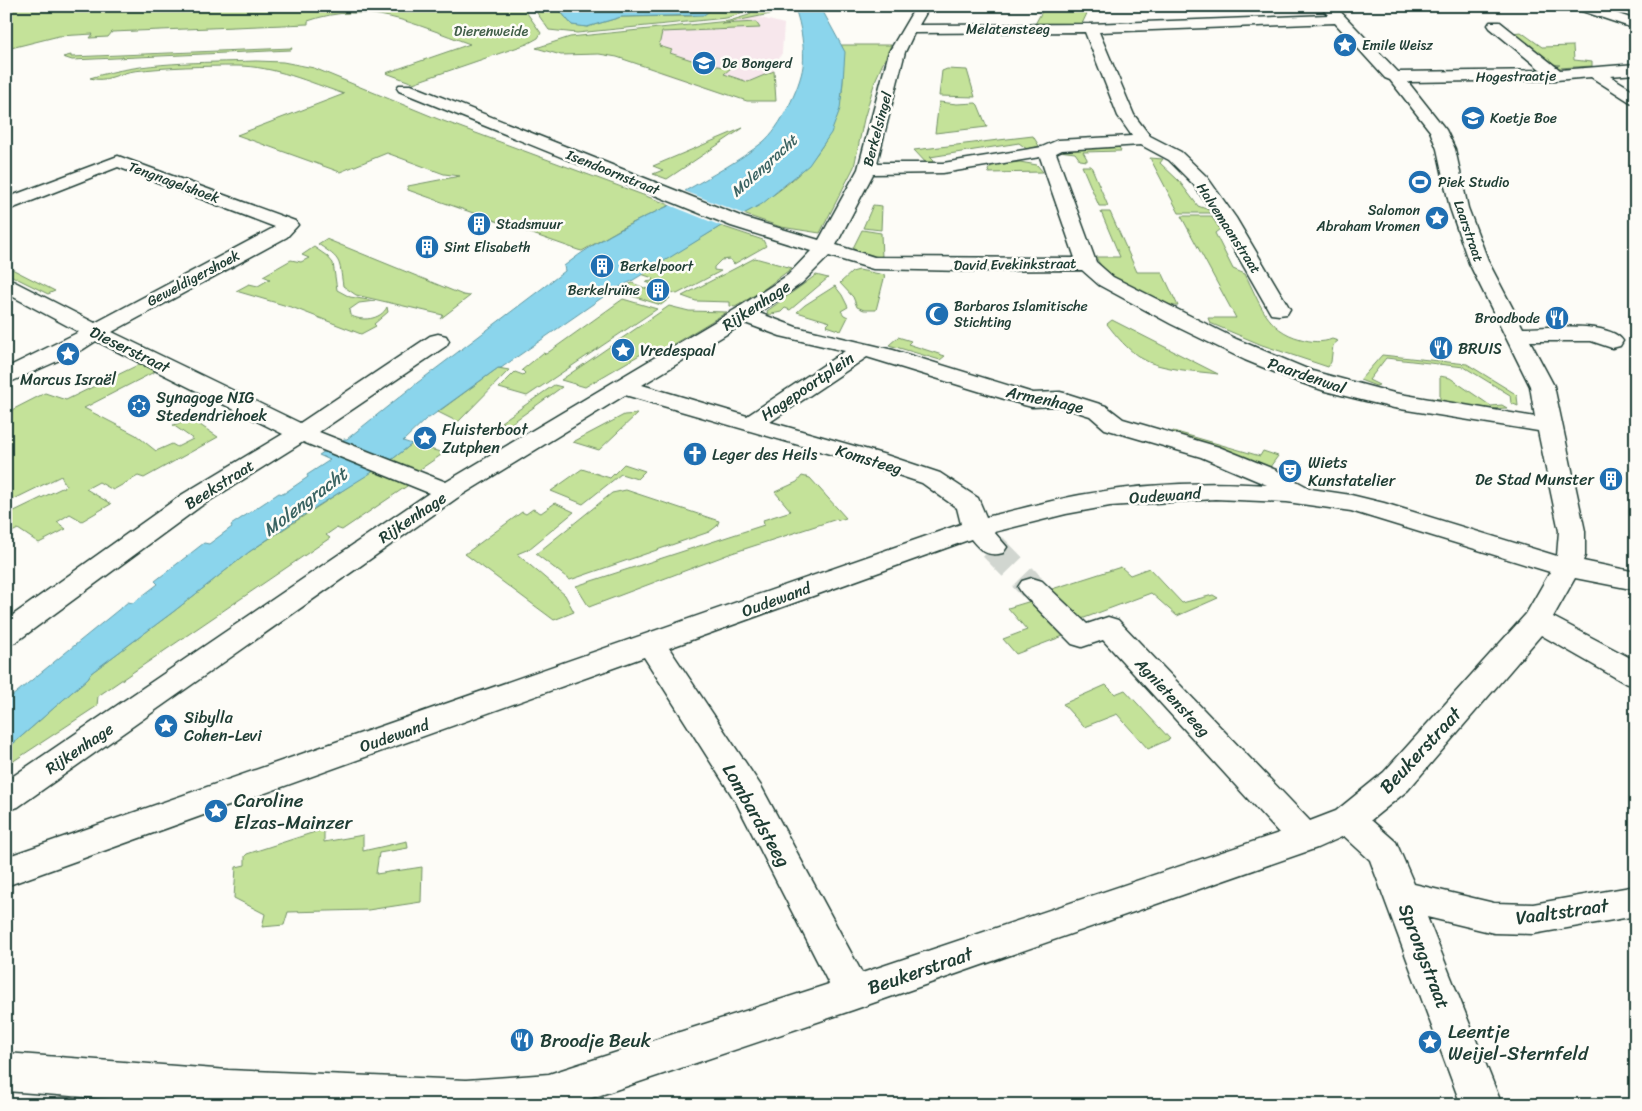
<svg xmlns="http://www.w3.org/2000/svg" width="1642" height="1111" font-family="Sriracha,sans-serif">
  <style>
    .built { fill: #f7e7ec }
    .green { fill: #c4e299; stroke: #729066 }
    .water { fill: #8bd5ec; stroke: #6098a2 }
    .pier { fill: #fdfcf7 }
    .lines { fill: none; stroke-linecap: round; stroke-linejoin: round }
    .minor-tunnel { stroke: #d1d6d0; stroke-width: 28; stroke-dasharray: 28 14; stroke-linecap: butt }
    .minor-casing { stroke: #1f3d34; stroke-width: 3 }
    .minor { fill: #fdfcf7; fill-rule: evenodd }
    .labels { text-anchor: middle; stroke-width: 5; stroke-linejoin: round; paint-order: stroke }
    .far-street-label { font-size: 14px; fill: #1f3d34; stroke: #fdfcf7 }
    .far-park-label { font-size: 14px; fill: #405e48; stroke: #fdfcf7 }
    .far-poi-label { font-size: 14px; fill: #1f3d34; stroke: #fdfcf7; text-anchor: start }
    .far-water-label { font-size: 15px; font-style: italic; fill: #3a6362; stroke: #fdfcf7 }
    .street-label { font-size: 16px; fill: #1f3d34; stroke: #fdfcf7 }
    .poi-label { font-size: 16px; fill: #1f3d34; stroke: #fdfcf7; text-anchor: start }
    .water-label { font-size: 18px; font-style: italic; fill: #3a6362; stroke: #fdfcf7 }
    .near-street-label { font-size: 19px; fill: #1f3d34; stroke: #fdfcf7 }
    .near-poi-label { font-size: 19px; fill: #1f3d34; stroke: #fdfcf7; text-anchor: start }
  </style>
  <rect width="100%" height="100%" fill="#fdfcf7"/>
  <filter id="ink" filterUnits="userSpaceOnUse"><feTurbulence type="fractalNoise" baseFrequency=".02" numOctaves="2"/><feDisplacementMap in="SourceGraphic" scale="10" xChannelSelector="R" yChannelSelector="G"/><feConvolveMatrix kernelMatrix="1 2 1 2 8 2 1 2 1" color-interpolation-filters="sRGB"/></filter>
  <g filter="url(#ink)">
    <path class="built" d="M754,16L784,24L782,53L774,68L776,101H747L661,73L648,30L729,22Z"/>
    <path class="green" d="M6,6H522L541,33L538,38L527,44L413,83L386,73L470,44C414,24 367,0 308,21V24L112,32L108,37L90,38L93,34L59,36L11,48L6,46Z
      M532,6H556L572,25L587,27L621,17L692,16L717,7L745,6L744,13L726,18L577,33L549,30Z
      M772,6L790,7L782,9L780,12L721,24L756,22L760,28L662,32L659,46L672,50L670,53L704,64L731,68L724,74L748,82L774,71L776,101H747L617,57L599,54L561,55L536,48L570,37L729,21L749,15L754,8Z
      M1045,6H1079L1078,8L1089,9L1081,26H1034Z
      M1521,32L1542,47L1573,46L1574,60L1592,62V66L1558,68L1556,66L1560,65L1553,64L1511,33Z
      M841,45H891L875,81L864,119L854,167L820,233L781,227L743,214C798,183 845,140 843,71C842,61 846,54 841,45Z
      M292,48L291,50L72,60L63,57L71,55V57Z
      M256,61L283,62L314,68L438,119L670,205L624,227L582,251L578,250L408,190V186L460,176L444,174L387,153L340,172L237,135L344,94C309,82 274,66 237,66C203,66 167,67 134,71C118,73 106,83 90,78C144,61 200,63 256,61Z
      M947,69L967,70L975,97L939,96L942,71Z
      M939,102L957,104L976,103L978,105L987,127L935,133Z
      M743,128L667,179L653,174L663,170L653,166Z
      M1033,136L1039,146L1028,150L1019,143L930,157L934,161L928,165L914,150Z
      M1119,147L1121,151L1083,152L1087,159V161L1080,160L1075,153L1059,151L1068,149Z
      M1150,158L1163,159L1160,163L1179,181L1198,206L1209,210L1211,213H1179Z
      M1020,162L1037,165L1043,172L989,173L988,170L992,165Z
      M1082,166H1091L1108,206H1099Z
      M873,205L882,206L881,230L863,228Z
      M1101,212H1110L1137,272H1162L1178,306C1168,308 1117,280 1108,273C1103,268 1099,264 1096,257H1120Z
      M1181,216H1211L1220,229L1215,233L1233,269L1245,274C1260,303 1266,330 1301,339C1311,342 1323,343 1332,339L1338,341L1333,345L1331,362L1328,367L1262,345L1210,323L1208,318H1236Z
      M721,226L763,240L766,246L734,264L730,259L721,260L714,267V270L721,271L677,294L646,282L652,281L653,278L641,274Z
      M862,230L881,233L882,258L855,250L853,248Z
      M326,239L463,295L470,296L440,319L443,315L356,295L343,286C339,259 342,260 318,244Z
      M314,247L327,256L333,263L337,290L350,297L375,301L359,303L349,310L350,315C361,322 381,320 387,307L388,312L374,324L376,326L361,334L294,308L236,291L249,284L258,286L270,279L263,276L291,260L301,262L309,258L302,255Z
      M755,258L792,268L760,292L735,307L730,306V302L696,301L682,296Z
      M6,266L55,291L48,294L6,273Z
      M859,270L885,275L876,310H864L857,307L853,297L840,283L852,272Z
      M816,275L828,278L790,310L785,308L781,312L768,315L767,311Z
      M632,283L670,298L661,305L616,291Z
      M835,286L842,295L848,307L841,311L844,315L848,317L841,331L826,326L830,322L797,312L805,305Z
      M623,299L657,309L527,396L499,388L515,372L523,375L525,373L522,370L543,353L546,354Z
      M669,306L689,311L727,312L657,354L648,350L585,387L561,380Z
      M1112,320L1218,374C1197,371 1159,370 1141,358C1127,349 1117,337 1107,324Z
      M898,337L911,341L908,344L945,356L940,360L889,345Z
      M1382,355L1467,364L1514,393L1517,396L1518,406L1511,403L1510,395L1464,367L1386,358L1369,380L1379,385L1376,386L1360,380Z
      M140,364L156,371L84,408L136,435L156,451L172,444L177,447L193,439L173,425L191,419L218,437L144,478L138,476L113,490L99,482L86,489L111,504L82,521L70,514L57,522L66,529L39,543L18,529L6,535V515L66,486L61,476L6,503V413L45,393L66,400Z
      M498,368L509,370L458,422L438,412Z
      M1440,376L1450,378L1491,406L1502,405L1507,408L1488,409L1431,400V398L1440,399Z
      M554,385L562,387L509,425L501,422Z
      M637,414L599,450L573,442L624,415Z
      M1173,431L1260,456L1263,451L1278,456L1267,471L1170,437Z
      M412,444L444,453L416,472L390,461Z
      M624,464L645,471L637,479L621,474L583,504L551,491L582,469L610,478Z
      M375,469L410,484L342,530L336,528L326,535L330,538L98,696L97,706L6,766V750L88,678L91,673L173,612L249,552Z
      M802,476L810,478L846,518L839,520L837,519L732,553L589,607L576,586L764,525L763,520L791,511L775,492L797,482Z
      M626,490L719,521L717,526L709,532L570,580L536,554L612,493Z
      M555,503L574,512L529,549L517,554L565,595L574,612L554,620L465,554L522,512L526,514L533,509L541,513Z
      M1121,567L1130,575L1149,568L1182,603L1213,595L1218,598L1177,616L1151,593L1079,620L1049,590Z
      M1031,601L1066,635L1016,654L1003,639L1027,630L1008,608Z
      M1106,685L1115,694L1125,690L1170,739L1148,749L1117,714L1084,727L1063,704Z
      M324,829V842L363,835V851L407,841L408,848L379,853L376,874L422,867L421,902L368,910L288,912L284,925L262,927L265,914L234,898L236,867L245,865V856L247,854Z"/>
    <path class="water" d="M556,6H722L713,8L704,15L621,17L587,27L572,25Z
      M785,6H820L845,52L843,81L840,109L831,133L809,165L762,204L721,226L630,282L613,290L501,368H498L429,418H427L403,441L412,444L390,461L308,512L249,552L173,612L91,673L88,678L6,750V701L128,602L133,603L158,584L155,581L204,543L209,544L232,527L231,525L279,493L283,494L308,477L307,475L330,460L319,455L344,439H347L417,383L565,271L564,266C603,235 648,215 693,195L685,191C711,176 739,161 763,142C780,128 800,88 803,66C805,51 801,23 795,9Z"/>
    <path class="pier" d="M682,190L746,215L724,227L667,204L688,195Z"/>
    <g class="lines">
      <path class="minor-tunnel" d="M993,547L1032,587"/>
      <g class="minor-casing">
        <path id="minor" d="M916,6H930L919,25L1090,24L1328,15L1320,6H1335L1398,72L1541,70L1490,28L1488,25L1490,22H1500L1560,70L1636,64V74L1610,76L1636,92V104L1630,102L1591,77L1556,80L1408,82L1446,130L1455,149L1468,208L1489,263L1523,328C1547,328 1609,320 1623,341L1620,346L1612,348L1591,341H1530L1554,386L1585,531V556L1583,561L1636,572V590L1575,578L1553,617L1636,661V686L1625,683L1541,635L1408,790L1371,820L1396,842L1414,884L1494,903L1533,904L1636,886V916L1533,934L1494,933L1427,917L1502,1105H1461L1370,860L1344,836L1317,848L853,1010L571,1105H187L6,1091V1053L228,1070L466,1080L549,1074L829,984L736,802L644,657L6,886V857L961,524L957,508L922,483L868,465L625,395L457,498L18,807L6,811V781L429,493L303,442L201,506L16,642L6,645V620L183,494L283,434L96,341L82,350L6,384V368L79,332L6,293V279L13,281L95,323L275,227L118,167L6,211V198L118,156L295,221L298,225L287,237L112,332L300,423L430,336L438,334L446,336L449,341L446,346L319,432L446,482L736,309L788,275L811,251L731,226L399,91L397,88L399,85H411L745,218L819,240L858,169L889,52ZM1335,23L1385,78L1390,80L1430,131L1437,149L1450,208L1469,263L1530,386L1535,417L1394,393L1312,371L1236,339L1113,277L1096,262L1056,153L1062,150L1141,145L1169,160L1194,185L1216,218L1271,314L1279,315L1287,314L1290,309L1236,218L1207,177L1181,152L1150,136L1134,115L1099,32ZM1085,32L1118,116L1132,136L1058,140L1042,147L943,163H877L905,52L914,33ZM1040,157L1075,258L874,257L836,245L873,174L943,173ZM829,256L873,269L965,271L1082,270L1099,285L1171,324L1245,360L1296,381L1325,391L1394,408L1538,431L1559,531L1557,556L1384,503L1351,495L1311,489L1276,470L1219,447L1123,419L1106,406L1068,394L1060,392L1033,393L893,350L796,327L759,313L802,283ZM745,323L780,336L845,351L747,416L642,385ZM867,357L1024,405L1032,407L1058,406L1090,416L1105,429L1201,457L1267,485C1205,481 1141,484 1080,495C1048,501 1017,510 986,517L978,498L940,473L886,455L770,422ZM1215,499L1287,502L1351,511L1550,572L1526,614L1384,772L1336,811L1310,821L1118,620L1108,617L1087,624L1042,581L1032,578L1022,581L1018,587L1022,593L1072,644L1082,647L1103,640L1279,833L862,973L761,786L669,648L971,539C981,551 987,557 1003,553L1007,547L994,532L1066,514L1110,506Z
          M1574,6H1595L1636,20V29L1576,9Z"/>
      </g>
      <use href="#minor" class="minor"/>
    </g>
  </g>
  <defs>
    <g id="sight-disc" transform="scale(1.25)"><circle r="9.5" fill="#1f6fb2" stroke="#fdfcf7"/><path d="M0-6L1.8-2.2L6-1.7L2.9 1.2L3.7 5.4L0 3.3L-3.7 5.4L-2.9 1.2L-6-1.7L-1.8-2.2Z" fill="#fff"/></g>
    <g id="school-disc" transform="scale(1.25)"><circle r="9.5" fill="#1f6fb2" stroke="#fdfcf7"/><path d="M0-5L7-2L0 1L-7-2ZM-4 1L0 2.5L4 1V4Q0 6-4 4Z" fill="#fff"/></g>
    <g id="stadium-disc" transform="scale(1.25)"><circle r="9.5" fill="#1f6fb2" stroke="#fdfcf7"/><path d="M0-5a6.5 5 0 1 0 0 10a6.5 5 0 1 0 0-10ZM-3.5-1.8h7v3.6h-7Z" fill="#fff"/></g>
    <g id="building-disc" transform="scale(1.25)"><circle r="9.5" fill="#1f6fb2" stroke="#fdfcf7"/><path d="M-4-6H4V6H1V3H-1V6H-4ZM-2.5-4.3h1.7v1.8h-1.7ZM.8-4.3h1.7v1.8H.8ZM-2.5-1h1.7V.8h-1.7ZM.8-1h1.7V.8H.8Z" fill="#fff"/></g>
    <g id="mosque-disc" transform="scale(1.25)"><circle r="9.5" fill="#1f6fb2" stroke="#fdfcf7"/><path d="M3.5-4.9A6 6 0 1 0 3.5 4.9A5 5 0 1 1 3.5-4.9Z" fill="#fff"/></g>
    <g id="restaurant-disc" transform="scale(1.25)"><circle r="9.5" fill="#1f6fb2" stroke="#fdfcf7"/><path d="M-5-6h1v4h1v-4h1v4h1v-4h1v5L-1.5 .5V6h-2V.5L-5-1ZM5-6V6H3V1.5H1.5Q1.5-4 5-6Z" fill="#fff"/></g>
    <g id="synagogue-disc" transform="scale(1.25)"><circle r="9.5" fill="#1f6fb2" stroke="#fdfcf7"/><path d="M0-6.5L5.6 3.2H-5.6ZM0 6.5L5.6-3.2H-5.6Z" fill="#fff"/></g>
    <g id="church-disc" transform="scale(1.25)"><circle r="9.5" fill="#1f6fb2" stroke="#fdfcf7"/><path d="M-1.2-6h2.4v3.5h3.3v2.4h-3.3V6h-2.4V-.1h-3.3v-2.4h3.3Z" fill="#fff"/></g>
    <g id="theatre-disc" transform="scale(1.25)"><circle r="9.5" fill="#1f6fb2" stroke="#fdfcf7"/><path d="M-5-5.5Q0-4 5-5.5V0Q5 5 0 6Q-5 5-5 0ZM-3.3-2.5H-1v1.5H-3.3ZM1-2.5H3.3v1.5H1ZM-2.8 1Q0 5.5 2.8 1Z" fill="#fff"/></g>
  </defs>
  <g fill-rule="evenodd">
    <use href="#sight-disc" x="1345" y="45"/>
    <use href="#school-disc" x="704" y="63"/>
    <use href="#school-disc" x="1473" y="118"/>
    <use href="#stadium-disc" x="1420" y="182"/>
    <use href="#sight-disc" x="1437" y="218"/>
    <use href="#building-disc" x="479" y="224"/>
    <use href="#building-disc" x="427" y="247"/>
    <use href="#building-disc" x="602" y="266"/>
    <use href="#building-disc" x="658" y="290"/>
    <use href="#mosque-disc" x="937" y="314"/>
    <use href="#restaurant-disc" x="1557" y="318"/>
    <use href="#restaurant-disc" x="1441" y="348"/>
    <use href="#sight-disc" x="623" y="350"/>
    <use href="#sight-disc" x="68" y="354"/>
    <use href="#synagogue-disc" x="139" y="406"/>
    <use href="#sight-disc" x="425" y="438"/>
    <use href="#church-disc" x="695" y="454"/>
    <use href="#theatre-disc" x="1290" y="471"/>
    <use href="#building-disc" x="1611" y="479"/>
    <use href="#sight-disc" x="166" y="726"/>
    <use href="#sight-disc" x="216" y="811"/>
    <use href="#restaurant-disc" x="522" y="1040"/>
    <use href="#sight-disc" x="1430" y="1042"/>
  </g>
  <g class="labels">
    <g class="far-street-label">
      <text x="1008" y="34">Melatensteeg</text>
      <text transform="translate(1516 76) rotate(-1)" y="5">Hogestraatje</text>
      <text transform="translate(877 129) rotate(-75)" y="5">Berkelsingel</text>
      <text transform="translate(613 172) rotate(22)" y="5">Isendoornstraat</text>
      <text transform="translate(174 182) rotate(20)" y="5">Tengnagelshoek</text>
      <text transform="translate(1229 228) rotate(57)" y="5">Halvemaanstraat</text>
      <text transform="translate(1469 231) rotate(71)" y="5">Laarstraat</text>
      <text transform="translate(1015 264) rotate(-1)" y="5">David Evekinkstraat</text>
      <text transform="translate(193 278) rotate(-28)" y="5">Geweldigershoek</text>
    </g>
    <g class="far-park-label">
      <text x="491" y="36">Dierenweide</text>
    </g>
    <g class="far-poi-label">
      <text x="1362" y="50">Emile Weisz</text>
      <text x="722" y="68">De Bongerd</text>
      <text x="1490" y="123">Koetje Boe</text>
      <text x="1438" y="187">Piek Studio</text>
      <text x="1420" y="215" text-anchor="end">Salomon<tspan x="1420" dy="16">Abraham Vromen</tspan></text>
      <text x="496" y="229">Stadsmuur</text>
      <text x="444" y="252">Sint Elisabeth</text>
      <text x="620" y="271">Berkelpoort</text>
      <text x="640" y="295" text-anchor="end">Berkelruïne</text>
      <text x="954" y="311">Barbaros Islamitische<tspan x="954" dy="16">Stichting</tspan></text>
      <text x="1540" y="323" text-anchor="end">Broodbode</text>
    </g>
    <g class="far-water-label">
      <text transform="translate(764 166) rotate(-42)" y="5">Molengracht</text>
    </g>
    <g class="street-label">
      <text transform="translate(756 305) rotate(-33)" y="6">Rijkenhage</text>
      <text transform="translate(130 349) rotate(26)" y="6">Dieserstraat</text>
      <text transform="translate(1307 375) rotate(19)" y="6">Paardenwal</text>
      <text transform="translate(807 386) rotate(-34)" y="6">Hagepoortplein</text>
      <text transform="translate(1045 399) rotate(12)" y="6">Armenhage</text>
      <text transform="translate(869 459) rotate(17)" y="6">Komsteeg</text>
      <text transform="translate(219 484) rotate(-32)" y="6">Beekstraat</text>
      <text transform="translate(1165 495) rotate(-4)" y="6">Oudewand</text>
      <text transform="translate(412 517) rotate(-34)" y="6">Rijkenhage</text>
      <text transform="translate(776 599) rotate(-20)" y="6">Oudewand</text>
      <text transform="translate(1173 697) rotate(47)" y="6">Agnietensteeg</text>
      <text transform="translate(394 735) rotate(-19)" y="6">Oudewand</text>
      <text transform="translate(79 748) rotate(-34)" y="6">Rijkenhage</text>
    </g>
    <g class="poi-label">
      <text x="1458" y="354">BRUIS</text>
      <text x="640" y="356">Vredespaal</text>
      <text x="68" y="385" text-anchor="middle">Marcus Israël</text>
      <text x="156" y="403">Synagoge NIG<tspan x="156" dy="18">Stedendriehoek</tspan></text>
      <text x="442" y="435">Fluisterboot<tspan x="442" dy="18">Zutphen</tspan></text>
      <text x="712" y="460">Leger des Heils</text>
      <text x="1308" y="468">Wiets<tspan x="1308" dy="18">Kunstatelier</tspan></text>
      <text x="1594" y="485" text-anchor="end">De Stad Munster</text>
      <text x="184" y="723">Sibylla<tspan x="184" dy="18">Cohen-Levi</tspan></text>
    </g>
    <g class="water-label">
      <text transform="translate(305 502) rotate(-37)" y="6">Molengracht</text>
    </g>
    <g class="near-street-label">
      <text transform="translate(1420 750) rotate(-47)" y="7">Beukerstraat</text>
      <text transform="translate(757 815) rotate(60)" y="7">Lombardsteeg</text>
      <text transform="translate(1562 911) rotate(-8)" y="7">Vaaltstraat</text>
      <text transform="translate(1425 956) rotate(69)" y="7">Sprongstraat</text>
      <text transform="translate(920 970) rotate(-19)" y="7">Beukerstraat</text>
    </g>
    <g class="near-poi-label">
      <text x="234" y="807">Caroline<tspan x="234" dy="22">Elzas-Mainzer</tspan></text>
      <text x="1448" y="1038">Leentje<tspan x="1448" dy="22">Weijel-Sternfeld</tspan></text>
      <text x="540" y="1047">Broodje Beuk</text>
    </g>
  </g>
  <rect width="1642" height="1111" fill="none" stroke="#fdfcf7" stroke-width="25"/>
  <rect x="12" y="12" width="1617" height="1086" fill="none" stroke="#1f3d34" stroke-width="2" filter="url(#ink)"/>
</svg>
